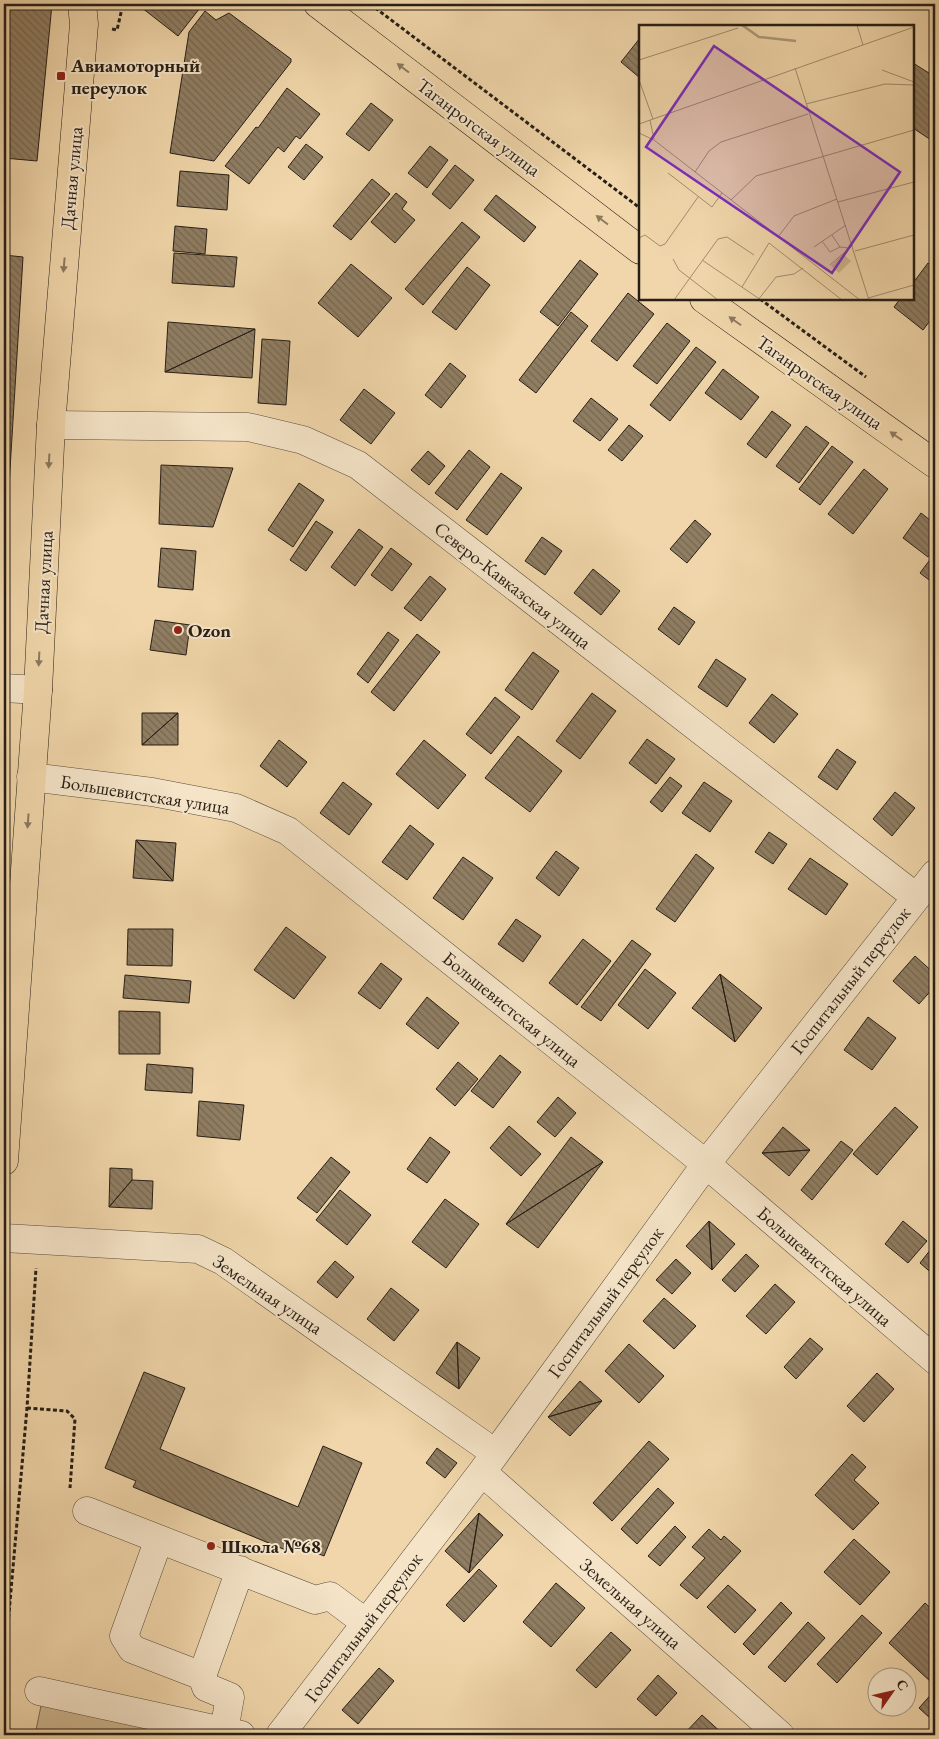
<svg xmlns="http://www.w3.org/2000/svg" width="939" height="1739" font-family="'EB Garamond',serif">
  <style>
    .pitch { fill: #ceb791; stroke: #7a6b54 }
    .building { fill: url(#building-back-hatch); stroke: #271f16 }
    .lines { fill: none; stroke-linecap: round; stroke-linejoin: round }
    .minor-casing { stroke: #594d3b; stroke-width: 29 }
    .major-casing { stroke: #271f16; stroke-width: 29 }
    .path { stroke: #271f16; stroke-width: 3; stroke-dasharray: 4 2.5; stroke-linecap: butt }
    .minor { stroke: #f5e4c8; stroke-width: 28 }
    .major { stroke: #f0d6aa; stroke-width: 28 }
    .oneway { fill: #8c7a60 }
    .poi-dot { fill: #8f2418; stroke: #f5e4c8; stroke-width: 2 }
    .labels { text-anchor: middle; stroke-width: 4; stroke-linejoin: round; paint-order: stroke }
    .poi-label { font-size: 19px; font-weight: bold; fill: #271f16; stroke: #f5e4c8; text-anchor: start }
    .street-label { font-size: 19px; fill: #271f16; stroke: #f5e4c8 }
    .inset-river { fill: none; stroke: #ac9878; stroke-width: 2.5 }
    .inset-road { fill: none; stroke: #a08d6f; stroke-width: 1 }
    .view { fill: #7b2cbf; fill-opacity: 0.15; stroke: #7b2cbf; stroke-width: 2.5 }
    .inset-edge { fill: none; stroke: #271f16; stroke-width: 2.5 }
  </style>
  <defs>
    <pattern id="building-back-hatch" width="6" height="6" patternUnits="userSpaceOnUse" patternTransform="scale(1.25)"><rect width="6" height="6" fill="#907e63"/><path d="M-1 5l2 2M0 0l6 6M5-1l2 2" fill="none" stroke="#766751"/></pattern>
  </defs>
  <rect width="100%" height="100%" fill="#f0d6aa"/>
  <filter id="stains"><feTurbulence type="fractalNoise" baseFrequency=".004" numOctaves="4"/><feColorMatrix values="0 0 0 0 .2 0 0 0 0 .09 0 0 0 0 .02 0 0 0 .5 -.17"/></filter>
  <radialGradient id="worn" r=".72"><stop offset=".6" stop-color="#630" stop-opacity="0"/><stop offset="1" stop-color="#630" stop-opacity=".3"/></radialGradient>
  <path class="pitch" d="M42,1701L170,1727L168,1735H35Z"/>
  <path class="building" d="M4,4H52L37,161L4,158Z
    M137,4H203L178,36Z
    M925,4H935V12Z
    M205,11L216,20L229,13L291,59V62L214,161L170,153L189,32Z
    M640,38V78L621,62Z
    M913,63L932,75L935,70V134L931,140L913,128Z
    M287,88L320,114L300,139L296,136L284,152L278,147L249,184L225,166L256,127L258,128Z
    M371,103L393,120L369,151L346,134Z
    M306,144L323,157L304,180L288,167Z
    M430,146L448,160L427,188L408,173Z
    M455,165L474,180L450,209L432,194Z
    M180,171L229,175L227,210L177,206Z
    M372,179L390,194L351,240L333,226Z
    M396,193L407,202L402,209L415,220L395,243L371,222Z
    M496,195L536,227L524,242L484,210Z
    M462,222L480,237L423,305L405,289Z
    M175,226L207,229L205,254L173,251Z
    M174,253L237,257L234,287L172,283Z
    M4,255L23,257L4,568Z
    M580,260L598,274L558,326L540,312Z
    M928,263L935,269V314L923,330L894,307L900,299H913V283Z
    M351,264L392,298L358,337L318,303Z
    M467,267L490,285L456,330L432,312Z
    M628,293L654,314L617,361L591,341Z
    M571,312L588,326L536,393L519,380Z
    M168,322L255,329L165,372Z
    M667,323L690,341L657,384L633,366Z
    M255,329L252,378L165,372Z
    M262,339L290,341L286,405L258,403Z
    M696,347L716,362L670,421L650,405Z
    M450,363L466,376L441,408L425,395Z
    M723,369L759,397L741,420L705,393Z
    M364,389L395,413L371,444L340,420Z
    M591,398L618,419L600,441L573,421Z
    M772,411L791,425L766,458L747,444Z
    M629,425L643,436L622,461L608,450Z
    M806,426L829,443L799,483L776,466Z
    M832,446L853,462L820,505L799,489Z
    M469,450L490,467L457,510L435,493Z
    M428,451L445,466L429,485L411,470Z
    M161,465L233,468L213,527L159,524Z
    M864,469L888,489L853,534L828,514Z
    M501,473L522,488L487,535L466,520Z
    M299,483L324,500L293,547L268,530Z
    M921,513L935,524V547L928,557L903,538Z
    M695,520L711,534L687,563L670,549Z
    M316,521L333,532L306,571L290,560Z
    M359,529L383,547L355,586L331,567Z
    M542,537L562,551L545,575L525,561Z
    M161,548L196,551L193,590L158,587Z
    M391,548L412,564L392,591L371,575Z
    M935,553V581L933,583L920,573Z
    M593,569L620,591L601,615L574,593Z
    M430,576L446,589L421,621L404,608Z
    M674,607L695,622L679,645L658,629Z
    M155,620L190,625L186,655L150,650Z
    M388,632L399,640L368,683L357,674Z
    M417,634L440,652L394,711L371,692Z
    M533,652L559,671L532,710L505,690Z
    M716,659L746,679L727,707L698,687Z
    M592,693L616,711L580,759L556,741Z
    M772,694L798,714L774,743L749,723Z
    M495,697L520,717L491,754L466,734Z
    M142,713H178L142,745Z
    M178,713V745H142Z
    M518,736L562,771L530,812L485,778Z
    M647,739L675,759L656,784L629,763Z
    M279,740L307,762L287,787L260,766Z
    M424,740L466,775L438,809L396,774Z
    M837,749L856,762L837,790L818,777Z
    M670,777L682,786L662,812L650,802Z
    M343,782L372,804L349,835L320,813Z
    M704,782L732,801L710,832L682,813Z
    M895,792L915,808L892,836L873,819Z
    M410,825L434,844L407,880L382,862Z
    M769,832L787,844L773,864L755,852Z
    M136,840L173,881L133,878Z
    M136,840L176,843L173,881Z
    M556,851L579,868L559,896L536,878Z
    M696,854L714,868L675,922L656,909Z
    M463,857L493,878L463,920L433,898Z
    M810,858L848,884L826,915L788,889Z
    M516,919L541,936L523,962L498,944Z
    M286,927L326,957L294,999L254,970Z
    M128,929H173L172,966L127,965Z
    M583,939L611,961L577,1005L549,983Z
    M632,940L651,954L601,1021L581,1007Z
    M915,956L935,974V986L919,1004L893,981Z
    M381,963L402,979L380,1009L358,993Z
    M645,969L676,993L648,1029L618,1005Z
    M720,974L762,1008L735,1042Z
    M720,974L735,1042L692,1008Z
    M125,975L191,981L189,1003L123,998Z
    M427,997L459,1023L438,1049L406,1024Z
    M119,1011L160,1012V1054H119Z
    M868,1017L896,1038L872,1070L844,1050Z
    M500,1055L521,1072L493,1108L471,1091Z
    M458,1062L478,1079L455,1106L436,1089Z
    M147,1064L193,1068L192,1093L145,1090Z
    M558,1097L576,1113L555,1137L537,1122Z
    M199,1101L244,1105L240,1140L197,1136Z
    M895,1107L918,1127L877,1175L853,1154Z
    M509,1126L541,1154L521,1176L490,1148Z
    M783,1127L810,1150L762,1153Z
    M430,1137L450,1152L427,1183L407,1169Z
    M571,1137L603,1162L506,1224Z
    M841,1141L853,1150L812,1200L801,1190Z
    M810,1150L789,1176L762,1153Z
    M331,1157L350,1172L317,1213L297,1198Z
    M603,1162L538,1248L506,1224Z
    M110,1168L132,1169V1180L109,1207Z
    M132,1180L153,1181L152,1209L109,1207Z
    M340,1190L371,1215L347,1245L316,1220Z
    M445,1199L479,1224L446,1268L412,1242Z
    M709,1221L735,1244L712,1270Z
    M709,1221L712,1270L686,1246Z
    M903,1221L927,1241L908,1263L885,1244Z
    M935,1244V1276L920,1263Z
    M746,1254L759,1266L735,1292L722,1280Z
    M676,1259L691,1273L672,1294L656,1280Z
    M335,1261L354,1277L337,1298L317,1282Z
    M775,1284L795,1302L766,1334L746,1316Z
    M391,1288L419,1310L394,1341L367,1319Z
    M664,1298L696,1326L674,1349L643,1321Z
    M810,1338L823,1349L796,1379L784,1367Z
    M457,1342L480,1358L459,1389Z
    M457,1342L459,1389L436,1373Z
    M629,1344L664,1376L639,1403L605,1371Z
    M144,1372L185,1388L160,1449L298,1507L323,1446L362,1463L324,1556L297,1545L293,1553L133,1487L136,1481L105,1468Z
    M877,1373L894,1389L864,1422L847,1406Z
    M580,1381L602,1401L548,1417Z
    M602,1401L570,1436L548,1417Z
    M649,1441L669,1459L612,1521L593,1503Z
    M437,1448L457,1463L445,1478L426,1463Z
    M852,1454L866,1467L854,1480L879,1503L853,1530L815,1495Z
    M658,1488L674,1503L637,1544L621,1529Z
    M479,1513L503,1535L469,1573Z
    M479,1513L469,1573L445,1551Z
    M675,1526L686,1537L660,1566L648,1556Z
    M709,1529L721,1540L724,1536L741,1551L697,1599L680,1585L705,1558L692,1547Z
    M854,1539L890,1572L860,1605L824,1572Z
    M479,1569L497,1586L464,1622L446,1605Z
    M556,1583L585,1608L551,1647L523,1622Z
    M728,1585L756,1610L735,1633L707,1607Z
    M781,1602L792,1613L754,1655L743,1644Z
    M925,1603L935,1612V1679L932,1683L889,1643Z
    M862,1615L882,1633L837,1683L817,1664Z
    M808,1622L825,1638L785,1682L768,1667Z
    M611,1632L631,1650L596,1688L576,1670Z
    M379,1668L394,1681L358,1724L342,1710Z
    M658,1675L677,1693L656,1716L637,1699Z
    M935,1690V1714L931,1719L919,1708Z
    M702,1715L724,1735H683Z
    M306,1730L313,1735H301Z"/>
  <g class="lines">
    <g class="minor-casing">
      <path id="minor" d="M51,425L248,427L303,440L358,465L916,897
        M4,688L38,690
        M31,777L152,792L236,808L288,831L706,1164L935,1360
        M4,1238L198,1249L223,1261L495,1453
        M482,1472L780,1735
        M87,1511L315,1600L330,1596L366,1623
        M159,1539L124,1636L132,1649L202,1676
        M39,1691L241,1735
        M224,1731L230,1697L206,1687L202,1676L240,1570
        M280,1735L482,1472L706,1164L935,874"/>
    </g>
    <g class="major-casing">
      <path id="major" d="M318,4L640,250
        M704,299L935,464
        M4,1161L38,690L51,425L84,24L82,4"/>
    </g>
    <path class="path" d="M370,4L640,208
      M112,29L117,30L123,4
      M760,299L866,377
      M27,1408L67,1411L75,1419L70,1488
      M4,1670L27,1408L36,1268"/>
    <use href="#minor" class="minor"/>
    <use href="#major" class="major"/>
  </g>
  <defs><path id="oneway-solid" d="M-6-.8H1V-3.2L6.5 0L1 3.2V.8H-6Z" transform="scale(1.25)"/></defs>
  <g class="oneway">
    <use href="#oneway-solid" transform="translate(403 68) rotate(-143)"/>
    <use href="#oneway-solid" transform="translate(602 220) rotate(-143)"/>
    <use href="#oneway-solid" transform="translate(64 265) rotate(95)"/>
    <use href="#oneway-solid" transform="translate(735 321) rotate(-145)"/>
    <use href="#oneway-solid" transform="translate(896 436) rotate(-145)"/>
    <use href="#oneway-solid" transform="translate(49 461) rotate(93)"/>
    <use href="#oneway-solid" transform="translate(39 659) rotate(93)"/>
    <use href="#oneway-solid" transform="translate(28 821) rotate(94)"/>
  </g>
  <g class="poi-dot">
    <rect x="56" y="71" width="10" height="10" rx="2.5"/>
    <circle cx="178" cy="630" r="5"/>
    <circle cx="211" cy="1546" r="5"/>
  </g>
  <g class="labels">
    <g class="poi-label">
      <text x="71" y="72">Авиамоторный<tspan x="71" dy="22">переулок</tspan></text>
      <text x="188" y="637">Ozon</text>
      <text x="221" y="1553">Школа №68</text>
    </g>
    <g class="street-label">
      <text transform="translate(479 127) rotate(37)" y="7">Таганрогская улица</text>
      <text transform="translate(71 178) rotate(-85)" y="7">Дачная улица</text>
      <text transform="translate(820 382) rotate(35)" y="7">Таганрогская улица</text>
      <text transform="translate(43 582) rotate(-87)" y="7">Дачная улица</text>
      <text transform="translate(513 585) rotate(38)" y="7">Северо-Кавказская улица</text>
      <text transform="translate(145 794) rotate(9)" y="7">Большевистская улица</text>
      <text transform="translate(850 980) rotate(-52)" y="7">Госпитальный переулок</text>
      <text transform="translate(512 1009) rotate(39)" y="7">Большевистская улица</text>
      <text transform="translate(825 1266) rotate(41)" y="7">Большевистская улица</text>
      <text transform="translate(268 1294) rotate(34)" y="7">Земельная улица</text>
      <text transform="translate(605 1302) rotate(-54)" y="7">Госпитальный переулок</text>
      <text transform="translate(631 1603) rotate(41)" y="7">Земельная улица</text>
      <text transform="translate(363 1627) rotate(-53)" y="7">Госпитальный переулок</text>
    </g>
  </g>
  <g transform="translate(639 25)">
    <rect width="275" height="275" fill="#f0d6aa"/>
    <path d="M204,229L212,236L200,248L192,241Z" fill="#ceb791"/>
    <path class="inset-river" d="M103,0L120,12L157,16"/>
    <path class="inset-road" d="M218,0L224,20M0,35L99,3M156,43L230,275M243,45L275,57M0,55L14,94M167,79L246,59L275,60M11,95L15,114M0,99L275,2M0,108L15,115L221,275M56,147L70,126L82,117L169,89M29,148L73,182L83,168M92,175L117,151L275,105M199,177L275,157M193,210L201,222L209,223M139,212L155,191L198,174M0,213L6,210L21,221L26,219L59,172M183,216L191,227L201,222M175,222L207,200M216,226L275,210M34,234L40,245L79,275M63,235L122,275M191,240L214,220M103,262L130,218L203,275M229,273L275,260M35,275L79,214L88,212L115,230M119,275L137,252L155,249L164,243"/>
    <path class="view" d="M75,21L261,147L193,248L7,122Z"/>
    <rect width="275" height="275" class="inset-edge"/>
  </g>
  <rect width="939" height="1739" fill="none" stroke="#f0d6aa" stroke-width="20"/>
  <rect x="5" y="5" width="929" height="1729" fill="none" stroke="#271f16" stroke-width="2.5"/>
  <rect x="10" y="10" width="919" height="1719" fill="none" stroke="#271f16"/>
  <g transform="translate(892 1692) rotate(56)"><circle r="24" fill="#f5e4c8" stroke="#a39581"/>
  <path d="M0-4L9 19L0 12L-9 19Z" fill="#8f2418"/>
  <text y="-8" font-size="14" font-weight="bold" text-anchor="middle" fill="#271f16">С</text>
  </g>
  <rect width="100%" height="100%" filter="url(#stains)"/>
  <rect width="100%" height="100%" fill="url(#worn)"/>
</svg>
